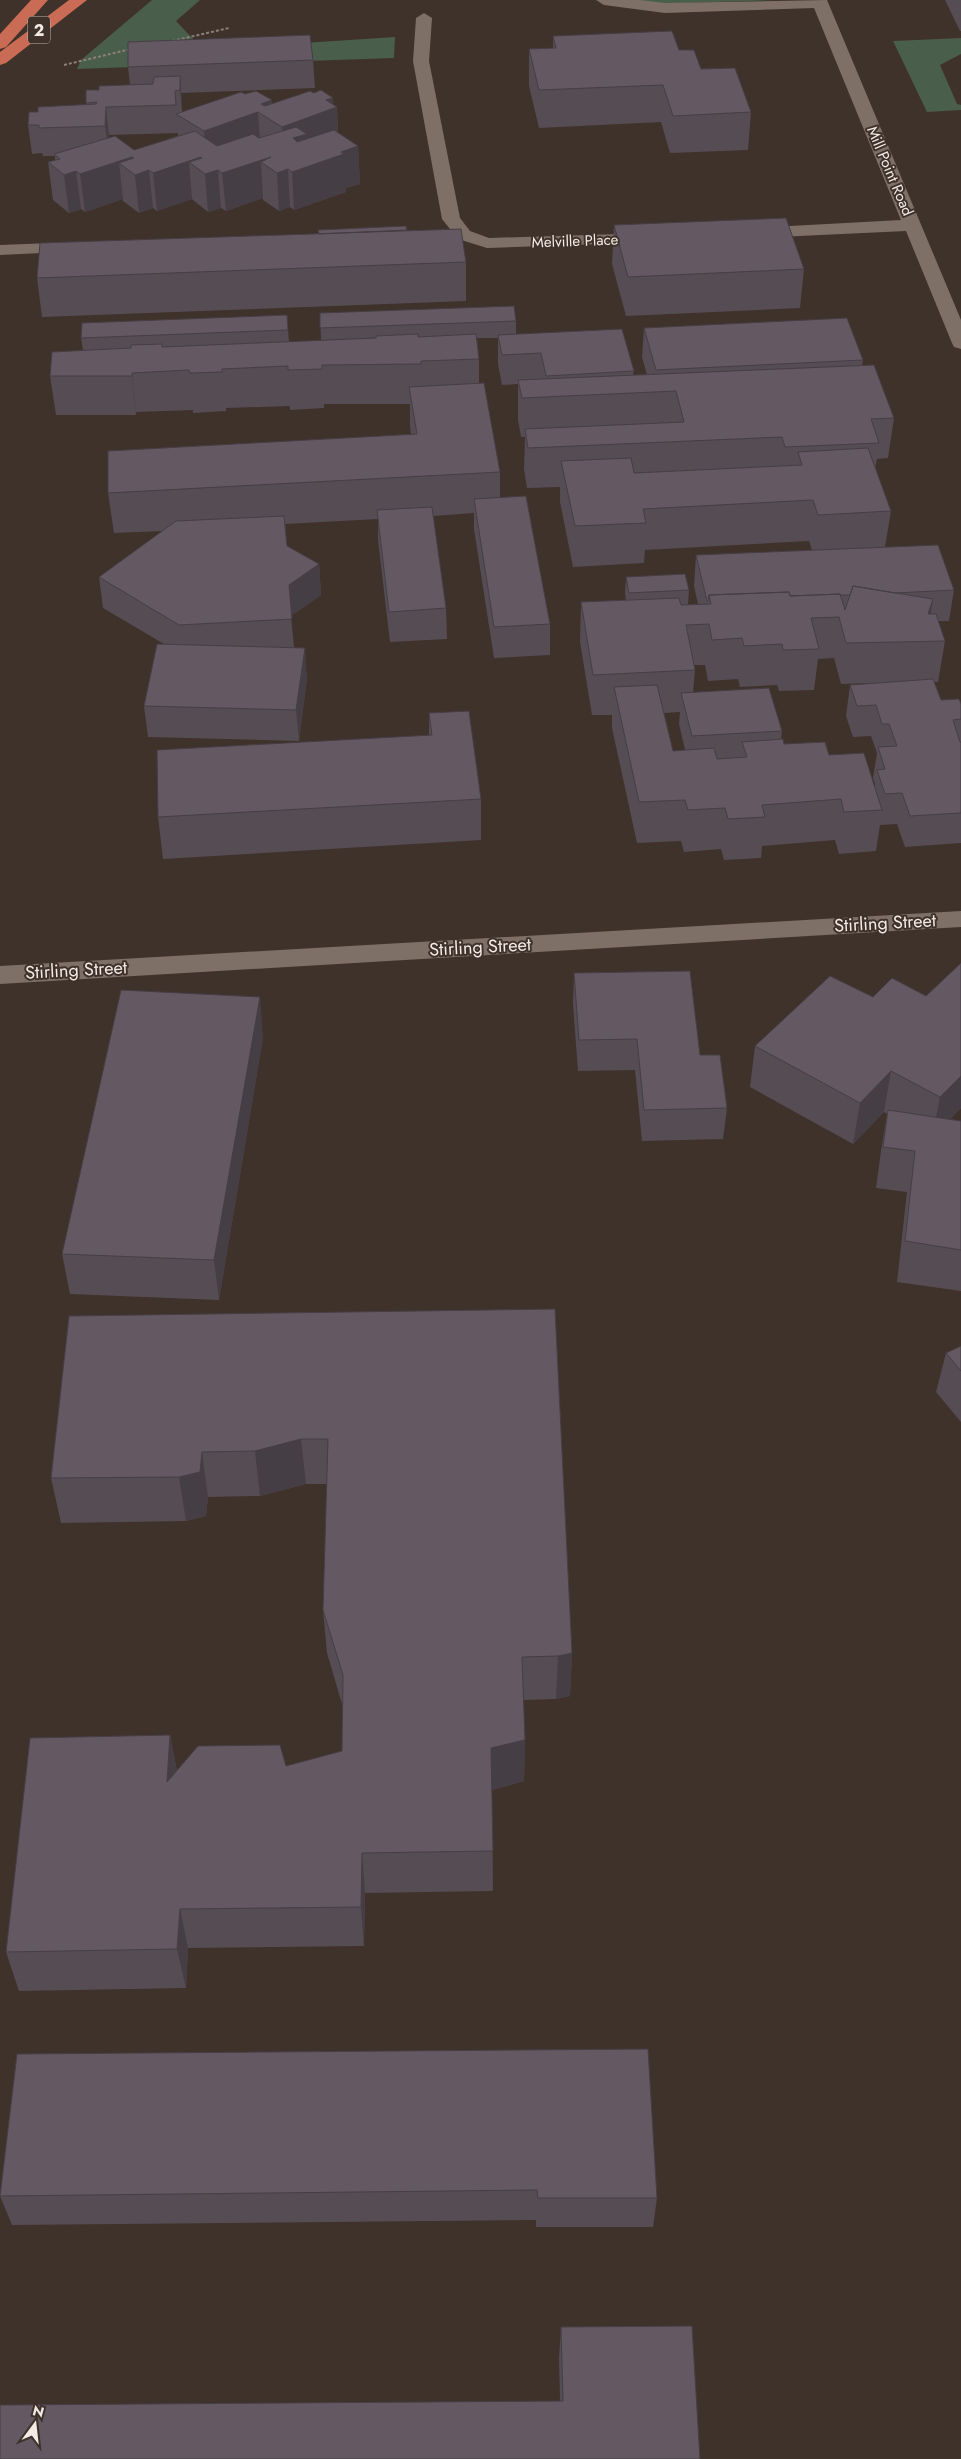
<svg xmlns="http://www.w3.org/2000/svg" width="961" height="2459" font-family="Jost,sans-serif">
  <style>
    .green { fill: #495e4b }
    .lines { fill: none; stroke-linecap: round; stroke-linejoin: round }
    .path { stroke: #8c817a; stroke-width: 2; stroke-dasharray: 3 2; stroke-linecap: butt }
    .minor { fill: #7f7067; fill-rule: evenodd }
    .highway { fill: #ca6b55; fill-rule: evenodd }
    .wall { fill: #564c54; fill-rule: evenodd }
    .shaded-wall { fill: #463e45 }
    .building { fill: #645862; stroke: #463e45 }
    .labels { text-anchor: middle; stroke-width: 4; stroke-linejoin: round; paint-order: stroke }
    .far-street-label { font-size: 15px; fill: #f4ebe6; stroke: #3f322a }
    .shield { fill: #3f322a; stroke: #beb4ae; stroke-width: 1 }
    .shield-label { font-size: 16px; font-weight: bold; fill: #f4ebe6 }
    .street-label { font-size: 18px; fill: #f4ebe6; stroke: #3f322a }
  </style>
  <rect width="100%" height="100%" fill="#3f322a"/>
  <path class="green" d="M152,0H200L176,21L197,43L242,47L395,37L394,58L77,69L81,60Z
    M630,0H778L654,4Z
    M961,38V54L940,65L957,104L961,105V110L927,112L893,41Z"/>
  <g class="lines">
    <path class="path" d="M172,41L229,28
      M64,65L131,49"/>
    <path class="minor" d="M596,0H640L665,3L827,0L961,320V349L954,347L952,343L906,231L754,238L748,237L745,233L748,229L754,228L901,220L814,8L665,13L604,5Z
      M424,13L432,18L429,61L460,218L470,231L489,238L652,233L658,234L661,238L658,242L487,248L458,239L442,219L413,61L416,18Z
      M77,242L83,243L86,247L83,251L0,255V245Z
      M961,911V927L0,984V966Z"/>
    <path class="highway" d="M31,0H48L6,47L0,49V34Z
      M69,0H87L6,63L0,65V52Z"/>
  </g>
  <path class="wall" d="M945,0H961V31H960Z
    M553,36L679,50L751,112L748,150L670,153L661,122L539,128L529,86V49L553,48Z
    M313,60L315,88L181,93L182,112L245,94L272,100V104L334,105L337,107L338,133L358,146L360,184L346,188V192L294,210L290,207L279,211L263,200V198L226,211L221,208L208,212L193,200L192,199L157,211L153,208L139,213L123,201V199L85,212L81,209L69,213L53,200L48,162L55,160V156H43L42,153L32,154L28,125L38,112L86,105V103L99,90L130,85L128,67ZM178,133V136L134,150L109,137V135Z
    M614,225L804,269L800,308L626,316L612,264Z
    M407,230L466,262V301L42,317L37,278Z
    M320,313L516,321V334L634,371L633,375H647L642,357L644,328L863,360L862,365L894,418L888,458L877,459L875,469L891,511L885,547L954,590L949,621H938L945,641L938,682H934L941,700L961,704V843L905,847L897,824L880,825L876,851L839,854L835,840L762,846L761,858L724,860L721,849L684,852L681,841L637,843L612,728V715H592L580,642L581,602L626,600L625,594L626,577L689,590L688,605L698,604L694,586L696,555L812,550L809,541L645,550L644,563L573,567L560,502V487L527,488L524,469L525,437H521L518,420V384L502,385L498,364V338H477L479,359V383L500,472V497L550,624V655L494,658L474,529V513L433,516L446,608L447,639L390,642L378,540V519L285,524L287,546L319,564L321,595L291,616L294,647L307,678L299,741L148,737L144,706L164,644L103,608L99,577L163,531L114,533L108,493L411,435L410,426V404H324V408L290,410V406L226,408V411L193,413V410L136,412V415H56L50,376L83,350L81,338L287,315L289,342L321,341ZM834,658L841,684L871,683L850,685L846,716L853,737L871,736L877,753L873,778L875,784V786L784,744L781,739L782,731L693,693L695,670L694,665H705L708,681L738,679L740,687L777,685L779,691L814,690L818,659ZM680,712L679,724L685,750L673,751L664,713Z
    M429,713L481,799V840L163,859L158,817L429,735Z
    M574,973L700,1055L727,1108L723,1139L642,1141L635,1070L578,1071L573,1004Z
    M873,997L961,1108L950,1119L961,1121V1291L897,1282L907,1192L876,1188L881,1151L887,1114L884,1112L853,1144L750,1087L755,1046Z
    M263,1038L219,1300L70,1294L62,1254Z
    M555,1309L572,1653L570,1696L556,1699L523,1700L525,1740L524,1781L492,1790L493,1891L365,1893L364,1946L188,1948L186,1988L19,1991L6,1952L170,1735L177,1771L286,1766L342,1751V1704L327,1653L323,1610L327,1484H306L260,1496L208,1497L206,1516L186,1521L61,1523L51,1478Z
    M961,1346V1422L936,1392L946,1353Z
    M17,2054L657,2198L653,2227H536V2220L12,2225L0,2196Z
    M561,2327L700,2459L560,2401L559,2358Z"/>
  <path class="shaded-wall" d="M180,76L183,118L180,90Z
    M333,98L334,108L337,107L338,135L341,152L358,146L360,184L346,188V192L294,210L292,172L284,155L282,127L326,100Z
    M272,100L273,121L261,104Z
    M106,107L109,135V154L105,126Z
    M258,112L260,140L206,159L204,131Z
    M132,157L134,174L119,163L123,199L85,212L80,174Z
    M201,157L202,172L189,162L192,199L157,211L153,173Z
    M271,157L261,162L263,198L226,211L222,173Z
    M288,169L290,207L279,211L277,173Z
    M149,170L153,208L139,213L135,175Z
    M218,170L221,208L208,212L205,174Z
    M76,171L81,209L69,213L64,175Z
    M132,373L136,412V415L132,376Z
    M319,564L321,595L291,616L289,585Z
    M933,599L927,640L928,614Z
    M305,648L307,678L299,741L296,710Z
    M260,997L263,1038L219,1300L214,1260Z
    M891,1071L884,1112L853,1144L860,1103Z
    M961,1076V1108L932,1138L940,1097Z
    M301,1439L306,1484L260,1496L255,1451Z
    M202,1452L208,1497L206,1516L186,1521L179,1477Z
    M572,1653L570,1696L556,1699L558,1656Z
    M170,1735L178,1777L167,1782Z
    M525,1740L524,1781L491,1790V1748Z
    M362,1853L365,1893L364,1946L361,1907Z
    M180,1909L188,1948L186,1988L177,1949Z"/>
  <path class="building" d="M672,31L679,50H694L701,69L735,68L751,112L673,116L663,85L539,90L529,49L556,48L553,36Z
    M310,35L313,60L128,67V42Z
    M180,76V90L175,91L176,105L106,107L105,126L39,128V125H28L29,112H38V107L96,104L97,102L86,103V90H99V86L153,84L154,77Z
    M321,90L333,98L326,100L337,107L282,127L258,112L204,131L176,114L241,92L245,94L256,91L272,100L261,104L265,106L310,91L314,93Z
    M296,127L307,134L293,138L297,142L334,130L358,146L341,152L344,154L292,172L288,169L277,173L261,162L271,157L222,173L218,170L205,174L189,162L202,158L201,157L153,173L149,170L135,175L119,163L134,158L132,157L80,174L76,171L64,175L48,162L60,159L54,154L115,136L134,150L195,131L217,146L253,134L259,138Z
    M786,218L804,269L628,277L614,225Z
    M406,226L407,230L319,234L318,230Z
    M461,229L466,262L37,278L40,243Z
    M514,306L516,321L320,328V313Z
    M287,315L288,330L81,338L82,323Z
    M847,318L863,360L656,370L644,328Z
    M622,329L634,371L546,376L541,353L502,355L498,335Z
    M418,334V337L476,334L479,359L421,361V364L322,365V369L288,370V366L222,369V372L190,373L189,370L132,373V376H50L52,352L131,348V345L162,344V347L376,338V336Z
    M874,365L894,418L871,419L879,443L785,447L782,437L528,448L525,429L684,422L676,391L522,398L518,380Z
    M484,383L500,472L108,493V451L417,434L409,387Z
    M868,448L891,511L818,515L813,500L643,509L646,523L575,526L561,461L631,458L634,473L802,465L798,452Z
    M526,496L550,624L494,627L474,499Z
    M432,507L446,608L389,612L377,510Z
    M284,516L287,546L319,564L289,585L292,619L179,625L99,577L176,521Z
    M938,545L954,590L895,593L853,586L850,595H841L840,594L790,596L789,592L709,595L708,601H707L696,555Z
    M685,574L689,590L629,593L626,577Z
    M853,586L933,599L928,614H936L945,641L846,643L839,617L811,618L819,649L783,650L782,644L744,646L742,638L712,640L709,624L686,625L695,670L593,675L581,602L679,598L681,605L711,604L709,595L789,592L790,596L840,594L845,610Z
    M157,644L305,648L296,710L144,706Z
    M933,679L941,700L959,699L961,704V719L953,720L960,742H961V813L910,816L902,793L885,794L877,770L885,769L878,747L897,746L889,724H882L876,705L857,706L850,685Z
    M657,685L673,751L714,748L717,759L747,757L742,742L783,739L784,744L825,742L829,755L864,753L882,810L844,812L841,799L762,805L765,817L728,819L725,808L688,810L685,800L639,802L614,687Z
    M769,688L782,731L692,736L681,693Z
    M469,711L481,799L158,817L157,750L432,735L429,713Z
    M961,963V1076L940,1097L891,1071L860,1103L755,1046L830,976L873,997L892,978L926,996Z
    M690,971L700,1055H720L727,1108L644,1110L637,1039L579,1040L574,973Z
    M121,990L260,997L214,1260L62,1254Z
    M888,1110L961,1121V1250L905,1241L915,1151L883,1147Z
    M555,1309L572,1653L558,1656L522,1657L525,1740L491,1748L493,1851L362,1853L361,1907L180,1909L177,1949L6,1952L30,1738L170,1735L167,1782L198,1746L280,1745L286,1766L342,1751L343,1675L323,1610L328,1439H301L255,1451L202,1452L200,1472L179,1477L51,1478L69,1316Z
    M961,1346V1371L946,1353Z
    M648,2049L657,2198H538L537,2190L0,2196L17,2054Z
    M692,2326L700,2459H0V2405L563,2401L561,2327Z"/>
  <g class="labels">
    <g class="far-street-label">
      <text transform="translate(890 171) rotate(67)" y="5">Mill Point Road</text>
      <text transform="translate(575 241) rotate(-2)" y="5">Melville Place</text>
    </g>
    <rect class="shield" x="28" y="16.5" width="22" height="27" rx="4"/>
    <g class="shield-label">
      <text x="39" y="36">2</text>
    </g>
    <g class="street-label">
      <text transform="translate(885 923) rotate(-3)" y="6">Stirling Street</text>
      <text transform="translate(480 947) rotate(-3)" y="6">Stirling Street</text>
      <text transform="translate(76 970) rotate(-3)" y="6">Stirling Street</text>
    </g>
  </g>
  <g transform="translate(35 2424) rotate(15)" stroke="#3f322a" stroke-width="4" paint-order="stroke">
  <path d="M0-4L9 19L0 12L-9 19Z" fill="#f4ebe6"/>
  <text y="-8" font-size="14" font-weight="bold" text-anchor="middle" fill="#f4ebe6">N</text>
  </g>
</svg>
